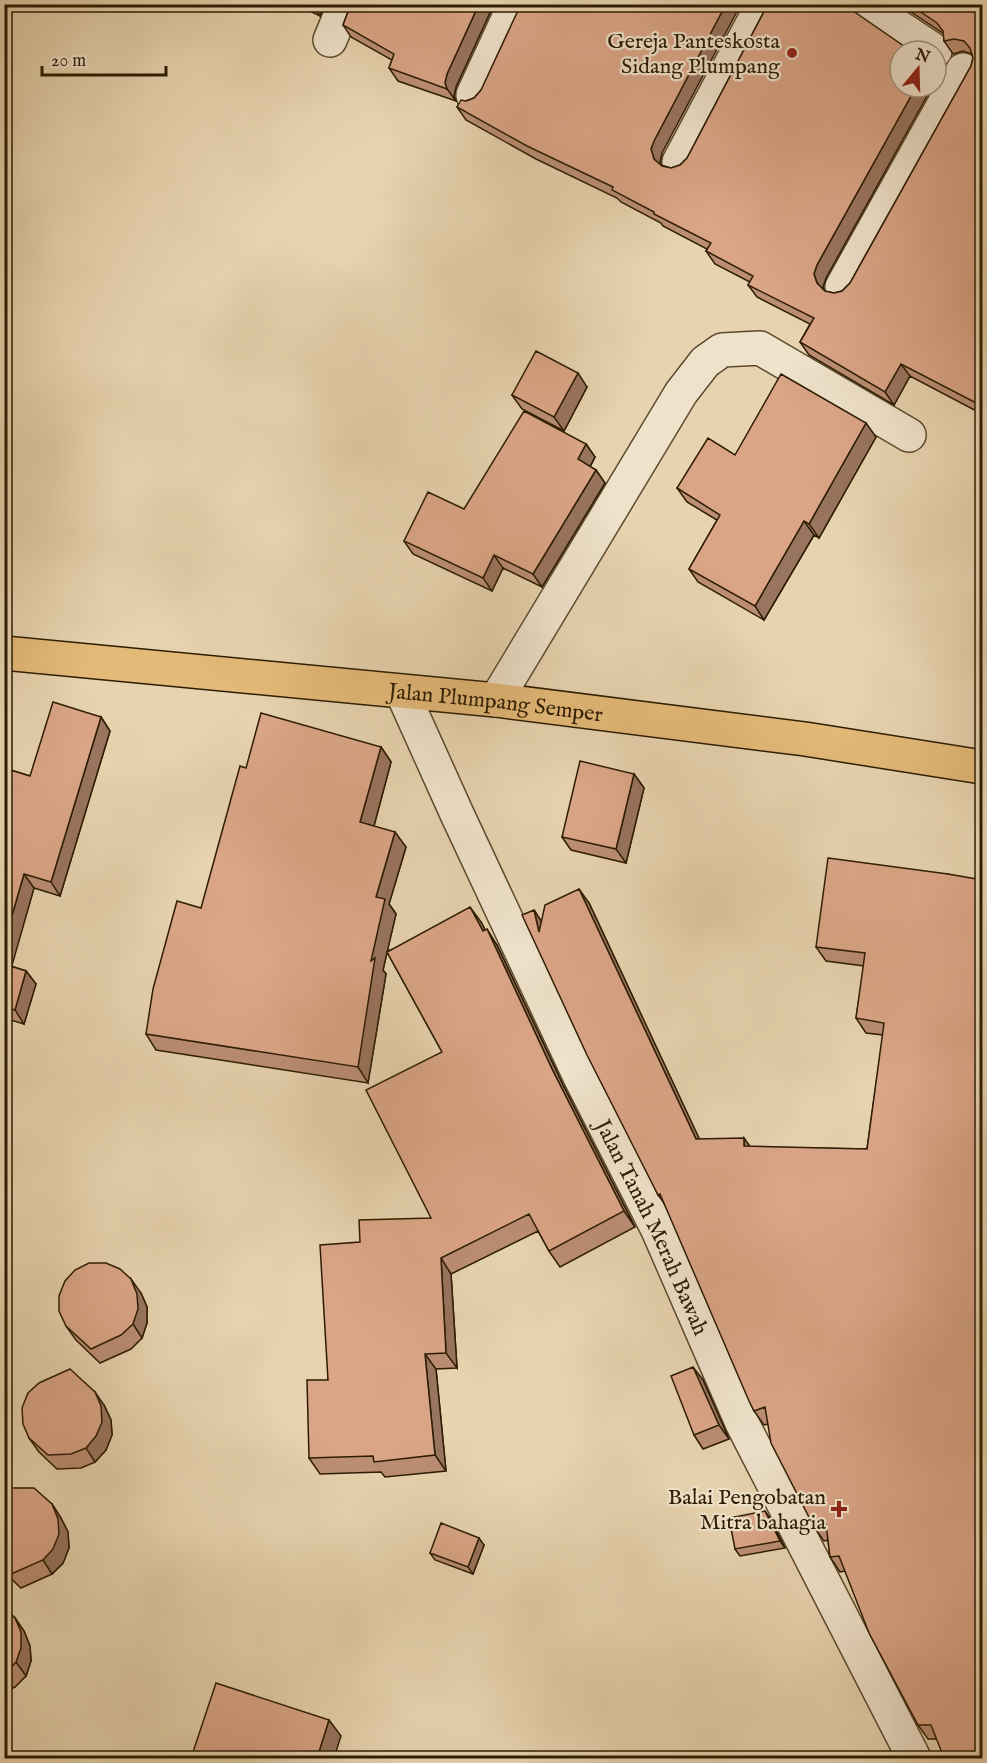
<svg xmlns="http://www.w3.org/2000/svg" width="987" height="1763" font-family="'IM FELL English',serif">
  <style>
    .lines { fill: none; stroke-linecap: round; stroke-linejoin: round }
    .minor-casing { stroke: #5c4a2e; stroke-width: 36 }
    .major-casing { stroke: #2d1c03; stroke-width: 36 }
    .minor { stroke: #efe2cb; stroke-width: 33 }
    .major { stroke: #e4ba78; stroke-width: 33 }
    .wall { fill: #bb8e74; stroke: #2d1c03; stroke-width: 1.5 }
    .shaded-wall { fill: #99745e; stroke: #2d1c03; stroke-width: 1.5 }
    .building { fill: #daa587; stroke: #2d1c03; stroke-width: 1.5 }
    .poi-dot { fill: #8f2418; stroke: #efe2cb; stroke-width: 2 }
    .labels { text-anchor: middle; stroke-width: 4.5; stroke-linejoin: round; paint-order: stroke }
    .poi-label { font-size: 22px; fill: #2d1c03; stroke: #efe2cb; text-anchor: end }
    .street-label { font-size: 22px; fill: #2d1c03; stroke: #efe2cb }
  </style>
  <rect width="100%" height="100%" fill="#e7d3af"/>
  <filter id="stains"><feTurbulence type="fractalNoise" baseFrequency=".00333" numOctaves="4"/><feColorMatrix values="0 0 0 0 .2 0 0 0 0 .09 0 0 0 0 .02 0 0 0 .5 -.17"/></filter>
  <radialGradient id="worn" r=".72"><stop offset=".6" stop-color="#630" stop-opacity="0"/><stop offset="1" stop-color="#630" stop-opacity=".3"/></radialGradient>
  <g class="lines">
    <g class="minor-casing">
      <g id="minor">
        <path d="M864,4L935,51"/>
        <path d="M330,40L345,4"/>
        <path d="M473,95L515,4"/>
        <path d="M679,162L763,4"/>
        <path d="M842,287L963,70"/>
        <path id="s1" d="M402,692L457,814L580,1077L658,1230L742,1423L914,1758"/>
        <path d="M496,700L681,393L705,362L722,350L760,348L909,435"/>
      </g>
    </g>
    <g class="major-casing">
      <g id="major">
        <path id="s2" d="M4,653L496,700L805,739L982,767"/>
      </g>
    </g>
    <use href="#minor" class="minor"/>
    <use href="#major" class="major"/>
  </g>
  <path class="wall" d="M295,4H324L320,16Z
    M351,4H494L456,87L454,96L456,101L398,81L389,68L392,60L351,37L343,25Z
    M768,4H846V8L826,278L823,287L824,291L834,293L842,291L850,283L971,66L973,58L972,54L963,51L953,54L944,41V34L899,4H982V414L910,376L894,405L809,355L800,342L810,324L757,297L748,285L750,282L715,264L706,251L707,249L663,226L661,223L621,202L617,198L536,159L466,120L457,107L466,101L474,98L481,90L662,153L660,162L661,165L671,168L680,165L687,158Z
    M587,387L564,431L522,409L512,395Z
    M876,437L819,538L814,535L764,620L698,582L689,569L717,520L687,502L677,488L735,455Z
    M586,444L595,457L590,467L596,470L605,483L542,587L503,568L492,591L413,554L404,541Z
    M101,717L110,731L60,896L34,888L11,966L26,971L36,984L24,1024L4,1018V768L30,776Z
    M381,747L391,762L374,826L406,847L389,904L396,914L387,951L481,922L485,930L497,945L563,1085L635,1227L560,1267L549,1251L538,1231L451,1274L457,1368L436,1369L446,1471L385,1477L381,1472L320,1474L309,1458L360,1242L431,1218L442,1052L387,952L383,970L386,974L368,1083L156,1050L146,1034L201,908Z
    M634,774L644,788L626,863L571,850L562,837Z
    M948,874L936,1739H928L918,1725L845,1571L840,1572L830,1557L828,1540L824,1541L814,1527L768,1424L764,1425L754,1411L665,1204L658,1195L534,910L541,921L589,903L699,1139L750,1147L867,1149L883,1035L866,1033L856,1018L864,966L826,961L816,947Z
    M141,1293L147,1307V1323L142,1338L131,1349L100,1363L76,1340L66,1326Z
    M703,1380L729,1439L703,1449L694,1435Z
    M104,1405L111,1420L112,1435L106,1450L95,1462L81,1468L57,1469L39,1452L29,1438Z
    M4,1491L52,1504L61,1518L68,1532L69,1548L63,1563L52,1574L21,1588L4,1572Z
    M770,1518L785,1548L740,1556L735,1549Z
    M484,1545L473,1574L435,1560L430,1553Z
    M4,1608L15,1618L24,1631L30,1646L31,1661L26,1676L15,1687L4,1692Z"/>
  <path class="shaded-wall" d="M312,4H324L320,16Z
    M479,4H494L456,87L454,96L456,101L447,89L445,83L447,74Z
    M726,4H741L662,153L660,162L663,171L654,159L651,149L654,141Z
    M936,59L943,68L936,80Z
    M982,61V79L977,71Z
    M916,87H932L826,278L823,287L826,296L817,283L814,274L817,265Z
    M901,364L910,376L894,405L885,392Z
    M578,373L587,387L564,431L554,417Z
    M866,423L876,437L819,538L809,524Z
    M586,444L595,457L587,472L578,459Z
    M596,470L605,483L542,587L533,574Z
    M804,521L814,535L764,620L755,606Z
    M494,555L503,568L492,591L483,578Z
    M101,717L110,731L60,896L51,882Z
    M381,747L391,762L371,837L360,822Z
    M634,774L644,788L626,863L616,849Z
    M395,832L406,847L389,904L396,914L383,970L386,974L368,1083L358,1067L376,897Z
    M24,874L34,888L9,976L4,970V943Z
    M579,889L589,903L706,1153L696,1139Z
    M470,907L481,922L494,946L483,931Z
    M534,910L543,924L539,932Z
    M487,929L497,945L563,1085L635,1227L624,1211L552,1069Z
    M26,971L36,984L24,1024L15,1010Z
    M744,1138L754,1152L744,1146Z
    M441,1258L451,1274L457,1368L446,1353Z
    M131,1279L141,1293L147,1307V1323L142,1338L133,1324Z
    M425,1354L436,1369L446,1471L435,1455Z
    M693,1367L703,1380L729,1439L719,1425Z
    M95,1392L104,1405L111,1420L112,1435L106,1450L95,1462L86,1448Z
    M52,1504L61,1518L68,1532L69,1548L63,1563L52,1574L43,1560Z
    M765,1511L770,1518L785,1548L780,1541Z
    M479,1538L484,1545L473,1574L468,1567Z
    M15,1618L24,1631L30,1646L31,1661L26,1676L16,1662Z
    M329,1720L341,1736L334,1758H317Z"/>
  <path class="building" d="M351,4H479L447,74L445,83L447,89L389,68L394,54L343,25Z
    M521,4H726L654,141L651,149L654,159L662,166L671,168L680,165L687,158L768,4H843L911,51H900V87H916L817,265L814,274L817,283L825,291L834,293L842,291L850,283L971,66L973,58L970,48L964,41L954,39L944,41L943,31L937,23L909,4H982V61L977,71L982,74V406L901,364L885,392L800,342L814,318L748,285L753,276L706,251L711,243L654,214V212L612,190L613,187L527,146L457,107L461,100L466,101L474,98L481,90Z
    M536,351L578,373L554,417L512,395Z
    M781,374L866,423L809,524L804,521L755,606L689,569L720,515L677,488L708,438L735,455Z
    M524,411L586,444L578,459L596,470L533,574L494,555L483,578L404,541L428,492L464,509Z
    M53,702L101,717L51,882L24,874L4,943V768L30,776Z
    M261,713L381,747L360,822L395,832L376,897L385,899L371,961L375,958L358,1067L146,1034L153,989L177,901L201,908L240,766L246,768Z
    M580,761L634,774L616,849L562,837Z
    M828,858L948,874L982,880V1758H944L931,1725H918L869,1633L839,1556L830,1557L826,1524L814,1527L771,1443L765,1407L754,1411L749,1401L660,1194L658,1195L587,1055L522,915L534,910L539,932L545,905L579,889L696,1139L744,1138V1146L867,1149L884,1023L856,1018L865,953L816,947Z
    M470,907L483,931L487,929L552,1069L624,1211L549,1251L529,1214L441,1258L446,1353L425,1354L435,1455L374,1462L373,1456L309,1458L307,1380H328L320,1245L360,1242L359,1220L431,1218L366,1090L442,1052L387,952Z
    M4,964L26,971L15,1010L4,1007Z
    M89,1263H106L120,1269L131,1279L137,1294L138,1309L133,1324L121,1335L91,1349L66,1326L59,1311V1296L65,1281L75,1270Z
    M693,1367L719,1425L694,1435L671,1376Z
    M70,1369L95,1392L101,1406L102,1422L96,1436L86,1448L71,1454L48,1455L29,1438L23,1424L22,1408L28,1393L39,1383Z
    M10,1488H34L52,1504L58,1519L59,1534L53,1549L43,1560L11,1574L4,1568V1491Z
    M765,1511L780,1541L735,1549L729,1518Z
    M441,1523L479,1538L468,1567L430,1553Z
    M4,1608L15,1618L21,1632V1648L16,1662L4,1674Z
    M216,1683L329,1720L317,1758H191Z"/>
  <g class="poi-dot">
    <circle cx="792" cy="53" r="6"/>
    <path d="M836 1500h6v6h6v6h-6v6h-6v-6h-6v-6h6z"/>
  </g>
  <g class="labels">
    <g class="poi-label">
      <text x="780" y="48">Gereja Panteskosta<tspan x="780" dy="25">Sidang Plumpang</tspan></text>
      <text x="826" y="1504">Balai Pengobatan<tspan x="826" dy="25">Mitra bahagia</tspan></text>
    </g>
    <g class="street-label">
      <text dy="8" stroke="none"><textPath href="#s2" startOffset="494">Jalan Plumpang Semper</textPath></text>
      <text dy="8" stroke="none"><textPath href="#s1" startOffset="591">Jalan Tanah Merah Bawah</textPath></text>
    </g>
  </g>
  <rect width="987" height="1763" fill="none" stroke="#e7d3af" stroke-width="24"/>
  <rect x="6" y="6" width="975" height="1751" fill="none" stroke="#2d1c03" stroke-width="3"/>
  <rect x="12" y="12" width="963" height="1739" fill="none" stroke="#2d1c03" stroke-width="1.5"/>
  <g transform="translate(918 69) rotate(19)"><circle r="28" fill="#efe2cb" stroke="#a1937b" stroke-width="1.5"/>
  <path d="M0-4.5L10 22L0 15L-10 22Z" fill="#8f2418"/>
  <text y="-9" font-size="16" font-weight="bold" text-anchor="middle" fill="#2d1c03">N</text>
  </g>
  <path d="M42 66v9h124v-9" fill="none" stroke="#2d1c03" stroke-width="3"/>
  <text x="51" y="66" font-size="18" fill="#2d1c03" stroke="#efe2cb" stroke-width="4.5" paint-order="stroke">20 m</text>
  <rect width="100%" height="100%" filter="url(#stains)"/>
  <rect width="100%" height="100%" fill="url(#worn)"/>
</svg>
